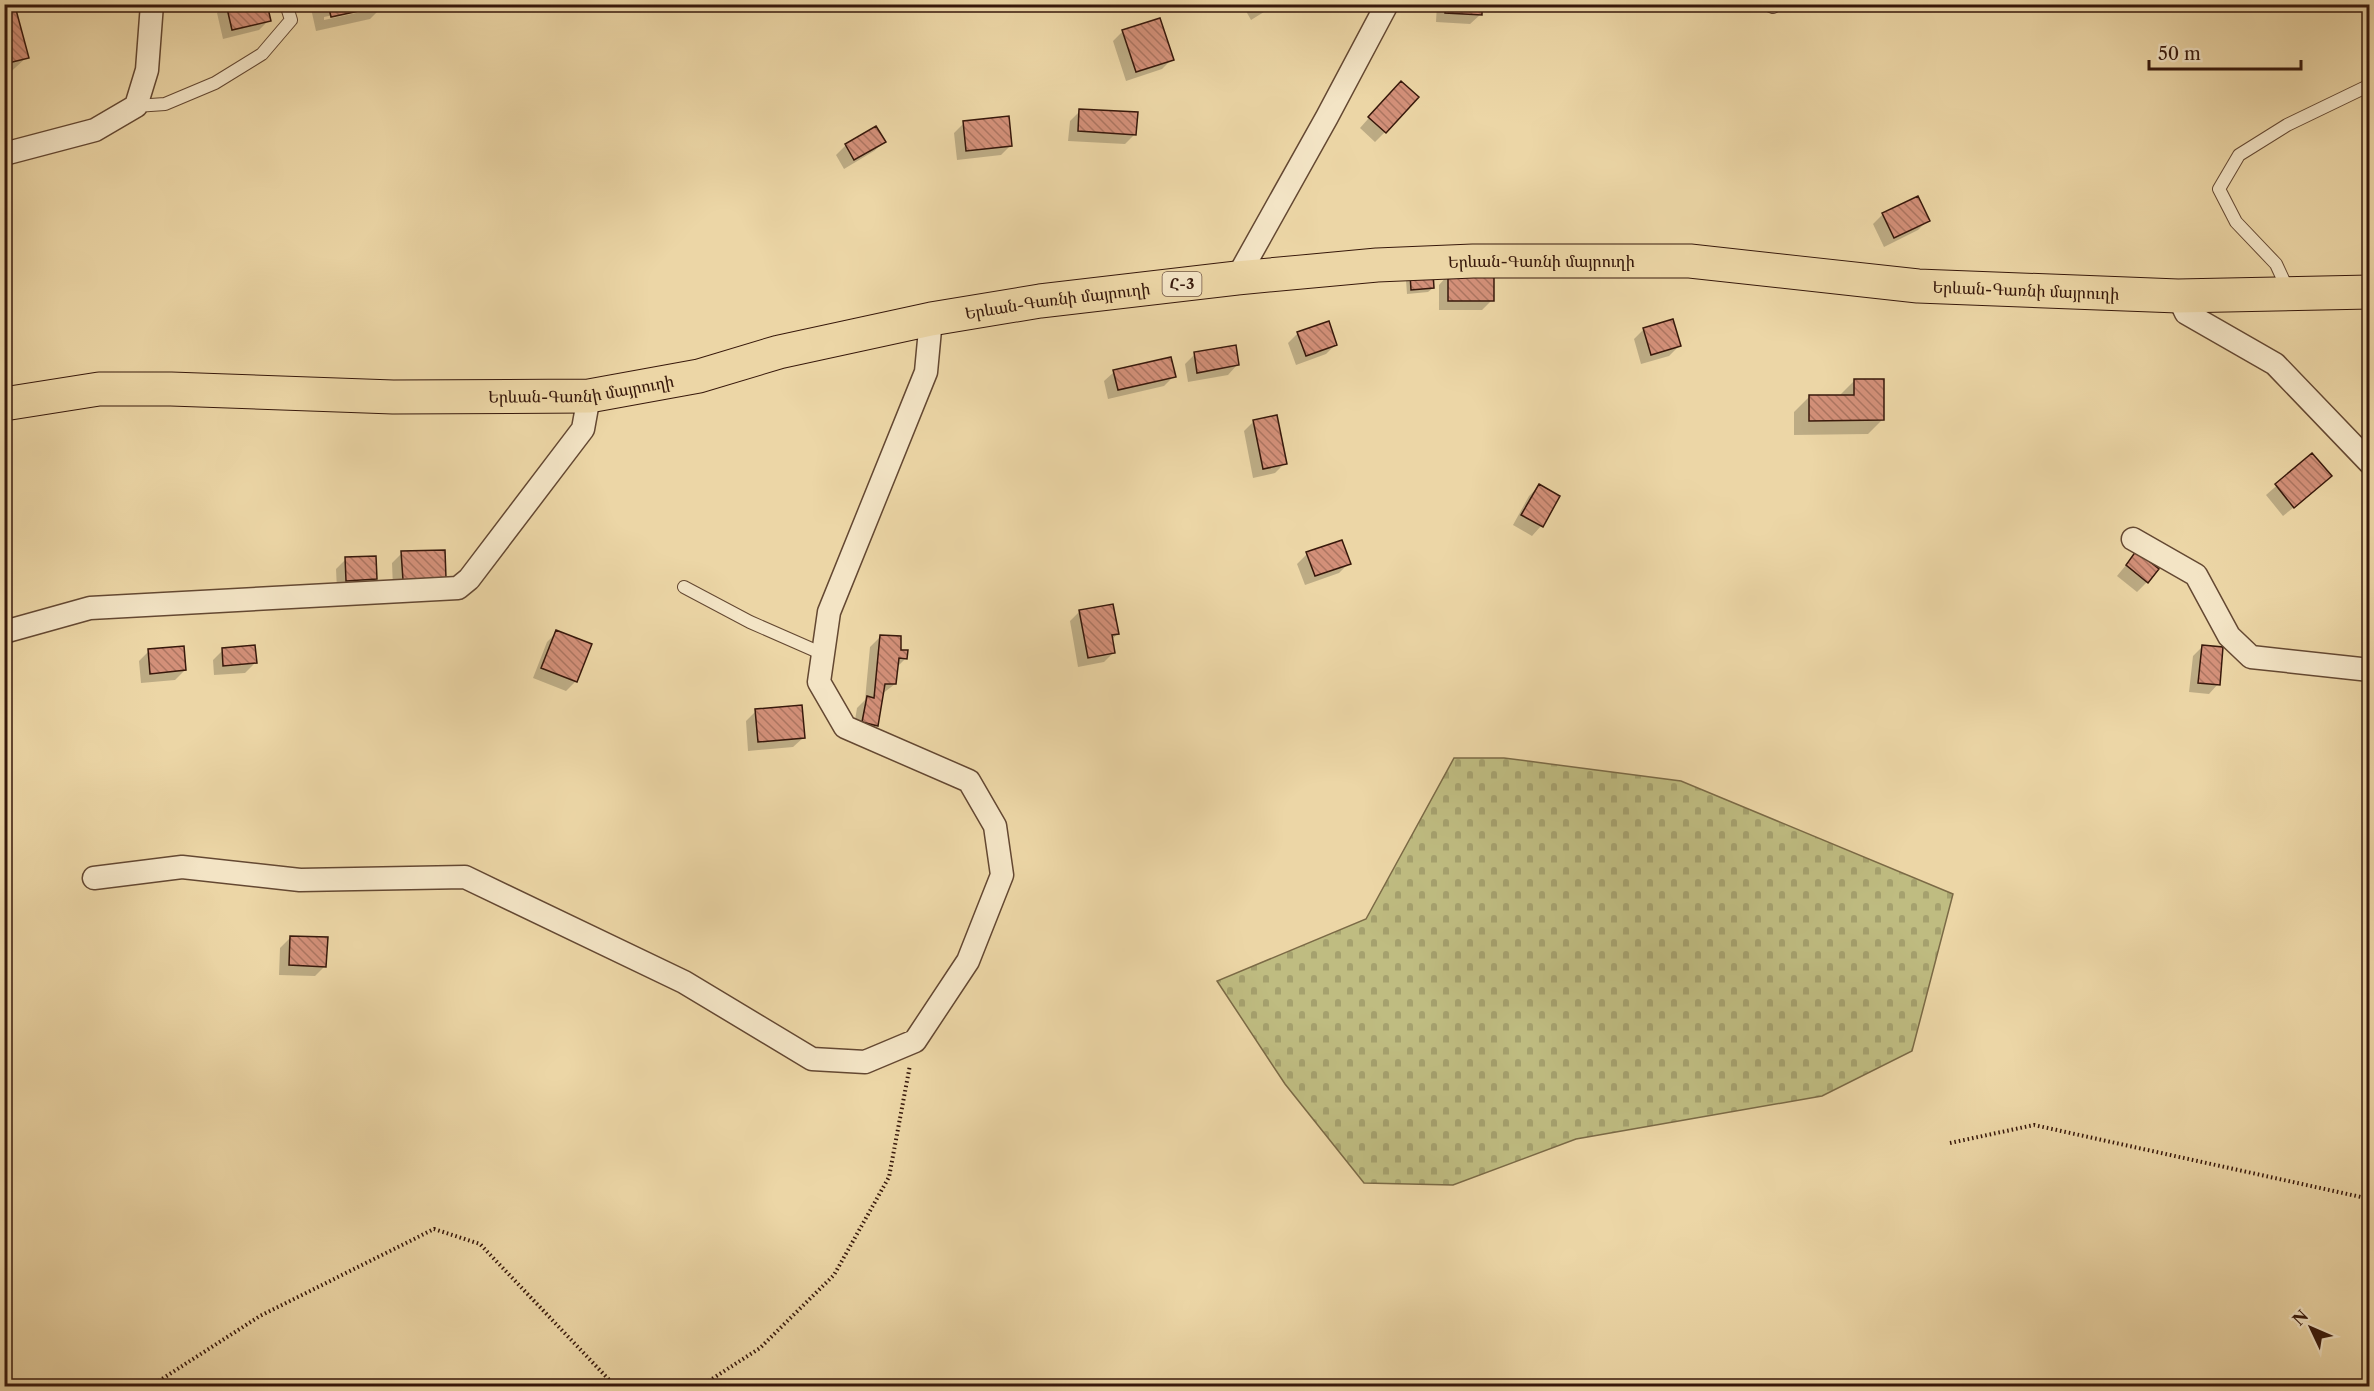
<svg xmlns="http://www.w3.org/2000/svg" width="2374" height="1391" font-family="'Libre Caslon Text','Noto Serif Armenian',serif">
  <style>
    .cemetery { fill: url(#cemetery-stones); stroke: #7b6a46; stroke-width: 1.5 }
    .shadow { fill: #0003; fill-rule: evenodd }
    .building { fill: url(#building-back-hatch); stroke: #37180b; stroke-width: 1.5 }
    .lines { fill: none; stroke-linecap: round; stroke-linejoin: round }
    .service-casing { stroke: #644832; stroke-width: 14 }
    .minor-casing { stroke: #644832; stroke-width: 25 }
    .primary-casing { stroke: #37180b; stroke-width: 35 }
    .path { stroke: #37180b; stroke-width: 4; stroke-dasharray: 1.5 3; stroke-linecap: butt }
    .service { stroke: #f3e4c5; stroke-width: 12 }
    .minor { stroke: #f3e4c5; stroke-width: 22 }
    .primary { stroke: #ecd6a6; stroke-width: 33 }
    .labels { text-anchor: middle; stroke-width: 6; stroke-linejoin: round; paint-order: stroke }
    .shield { fill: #f3e4c5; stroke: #6f5543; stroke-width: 1.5 }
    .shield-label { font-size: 15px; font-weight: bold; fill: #37180b }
    .street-label { font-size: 16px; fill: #37180b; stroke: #f3e4c5 }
  </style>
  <defs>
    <pattern id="cemetery-stones" width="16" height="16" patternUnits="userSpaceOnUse" patternTransform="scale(1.5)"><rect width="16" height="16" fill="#bfbc81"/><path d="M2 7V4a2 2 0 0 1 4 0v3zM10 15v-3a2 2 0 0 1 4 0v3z" fill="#a5a16e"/></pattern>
    <pattern id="building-back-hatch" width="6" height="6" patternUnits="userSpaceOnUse" patternTransform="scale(1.5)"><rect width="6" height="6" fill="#d39079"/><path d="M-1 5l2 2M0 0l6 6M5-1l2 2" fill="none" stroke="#ac7561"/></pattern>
  </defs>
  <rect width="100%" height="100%" fill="#ecd6a6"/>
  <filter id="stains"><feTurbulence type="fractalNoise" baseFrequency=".00333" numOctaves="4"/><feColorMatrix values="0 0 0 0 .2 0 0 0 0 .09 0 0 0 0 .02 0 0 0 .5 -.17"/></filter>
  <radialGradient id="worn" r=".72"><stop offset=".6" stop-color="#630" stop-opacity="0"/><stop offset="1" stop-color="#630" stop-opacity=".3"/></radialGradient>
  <path class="cemetery" d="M1454,758H1504L1681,781L1953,894L1912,1051L1822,1096L1576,1139L1453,1185L1364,1183L1285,1084L1217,981L1366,919Z"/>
  <path class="shadow" d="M225,4H266L269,20L259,30L223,39L217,13Z
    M310,4H385L370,19L316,31ZM370,7V10L324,20V17Z
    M1242,4H1277L1251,20Z
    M1437,4H1481L1480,15L1470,24L1436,22Z
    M4,10L27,57L4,78Z
    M1123,31L1172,59L1162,69L1126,81L1113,41Z
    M1391,93L1385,132L1375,142L1360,128Z
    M1080,111L1135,134L1125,144L1068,141L1070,121Z
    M964,123L1011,145L1001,155L957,160L954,133Z
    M876,128L884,142L874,151L844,169L836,155L846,145Z
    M1883,214L1928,220L1918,230L1884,247L1873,224Z
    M1410,275L1433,288L1428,292L1407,294L1406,280Z
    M1448,275L1492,300L1482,310H1439V285Z
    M1644,329L1679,346L1669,356L1641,364L1634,339Z
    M1298,333L1336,344L1326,354L1296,365L1288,343Z
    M1195,354L1237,365L1228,375L1188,382L1185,364Z
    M1114,372L1174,376L1164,386L1108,399L1104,381Z
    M1855,380L1883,419L1868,434L1794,435V412L1809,397L1839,396Z
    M1254,421L1285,463L1275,473L1253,478L1244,431Z
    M2312,455L2320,486L2283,516L2266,495Z
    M1539,486L1541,526L1532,536L1513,525L1529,496Z
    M443,551L393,589L392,563L402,553Z
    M2136,553L2147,582L2137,592L2117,576Z
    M1307,554L1349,563L1339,573L1305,585L1297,564Z
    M346,559L375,579L365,589L337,590L336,569Z
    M1080,611L1117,634L1112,640L1114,652L1104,662L1078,667L1070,621Z
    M557,632L576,681L566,691L533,678L547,642Z
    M880,637L906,658L897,667L895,684L882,694L877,725L867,735L853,732L857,708L865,700L870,647Z
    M2203,646L2218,684L2209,694L2189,692L2193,656Z
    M223,650L255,663L245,673L214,675L213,660Z
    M149,651L185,670L175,680L141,683L139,661Z
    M756,711L803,738L793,747L748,751L746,721Z
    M290,938L325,966L315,976L279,975L280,948Z"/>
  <path class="building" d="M226,4H267L271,21L232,30Z
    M328,4H387V5L331,17Z
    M1446,4H1482V15L1445,13Z
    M15,6L29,58L4,64V8Z
    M1160,18L1174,60L1136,72L1122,30Z
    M1401,81L1419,97L1386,133L1368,117Z
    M1079,109L1138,112L1136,135L1078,131Z
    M1009,116L1012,146L966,151L963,121Z
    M876,126L886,142L854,160L845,144Z
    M1918,196L1930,221L1894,238L1882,213Z
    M1433,272L1434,288L1411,290L1410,274Z
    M1448,273H1494V301H1448Z
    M1673,319L1681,346L1651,355L1643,328Z
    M1329,321L1337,345L1306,356L1297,332Z
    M1236,345L1239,365L1197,373L1194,352Z
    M1171,357L1176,377L1118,390L1113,370Z
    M1854,379H1884V420L1809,421V395H1854Z
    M1277,415L1287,464L1263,469L1253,420Z
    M2312,453L2332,476L2294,508L2275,484Z
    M1539,484L1560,496L1543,527L1521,515Z
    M1342,540L1351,564L1315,576L1306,552Z
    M445,550L446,578L403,580L401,551Z
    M2136,551L2159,569L2148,583L2126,565Z
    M376,556L377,579L346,581L345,557Z
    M1113,604L1119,634L1112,635L1115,653L1088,658L1079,610Z
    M556,630L592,644L577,682L541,668Z
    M880,635L901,636V650H908L907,659L899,658L896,684H885L878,726L862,722L867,696L874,698Z
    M255,645L257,663L223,666L222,648Z
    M2202,645L2223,647L2220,685L2198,683Z
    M184,646L186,670L150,674L148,649Z
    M802,705L805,738L758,742L755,709Z
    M290,936L328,937L326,967L289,965Z"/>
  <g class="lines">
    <g class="service-casing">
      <path id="service" d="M1766,4L1773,7L1778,4
        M136,106L165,104L215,83L262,54L291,20L286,4
        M2289,292L2276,264L2236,222L2219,189L2239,155L2287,125L2370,85
        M684,587L750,622L823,654"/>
    </g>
    <g class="minor-casing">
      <path id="minor" d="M4,154L95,130L136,106L147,70L152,4
        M1237,278L1327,117L1387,4
        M2178,296L2186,313L2275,364L2370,463
        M2133,539L2196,575L2229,636L2251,657L2370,670
        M4,632L90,608L458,588L469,579L583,429L589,396
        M94,878L182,867L300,880L465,877L684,982L812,1059L865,1062L915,1041L968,961L1002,875L995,826L969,781L845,727L819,682L829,612L926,372L931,319"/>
    </g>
    <g class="primary-casing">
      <g id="primary">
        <path id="s1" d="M4,404L99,389H171L393,397L589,396L699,376L779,352L931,319L1040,301L1237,278L1377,265L1473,261H1690L1918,286L2178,296L2370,292"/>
      </g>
    </g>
    <path class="path" d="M1950,1143L2034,1125L2370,1199
      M151,1386L260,1316L434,1229L480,1244L615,1386
      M701,1386L760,1348L834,1275L889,1177L910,1065"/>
    <use href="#service" class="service"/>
    <use href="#minor" class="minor"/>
    <use href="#primary" class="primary"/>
  </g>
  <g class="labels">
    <rect class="shield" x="1162.5" y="272" width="39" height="24" rx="4.5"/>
    <g class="shield-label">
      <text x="1182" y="289">Հ-3</text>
    </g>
    <g class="street-label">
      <text dy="6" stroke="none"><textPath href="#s1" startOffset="1551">Երևան-Գառնի մայրուղի</textPath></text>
      <text dy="6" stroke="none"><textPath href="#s1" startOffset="2037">Երևան-Գառնի մայրուղի</textPath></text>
      <text dy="6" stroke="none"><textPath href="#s1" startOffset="1065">Երևան-Գառնի մայրուղի</textPath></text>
      <text dy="6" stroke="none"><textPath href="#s1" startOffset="579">Երևան-Գառնի մայրուղի</textPath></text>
    </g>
  </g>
  <rect width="2374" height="1391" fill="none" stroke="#ecd6a6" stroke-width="24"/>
  <rect x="6" y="6" width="2362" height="1379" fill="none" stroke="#37180b" stroke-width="3"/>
  <rect x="12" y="12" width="2350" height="1367" fill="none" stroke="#37180b" stroke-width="1.5"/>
  <g transform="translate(2311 1328) rotate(314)" stroke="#f3e4c5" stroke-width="4.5" paint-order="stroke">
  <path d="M0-4.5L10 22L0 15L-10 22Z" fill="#37180b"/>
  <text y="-9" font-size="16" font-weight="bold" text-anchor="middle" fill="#37180b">N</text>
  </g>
  <path d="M2149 60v9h152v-9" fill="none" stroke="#37180b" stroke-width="3"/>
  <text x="2158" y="60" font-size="18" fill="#37180b" stroke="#f3e4c5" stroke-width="4.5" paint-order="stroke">50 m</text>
  <rect width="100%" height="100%" filter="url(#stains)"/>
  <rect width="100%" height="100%" fill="url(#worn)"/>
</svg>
